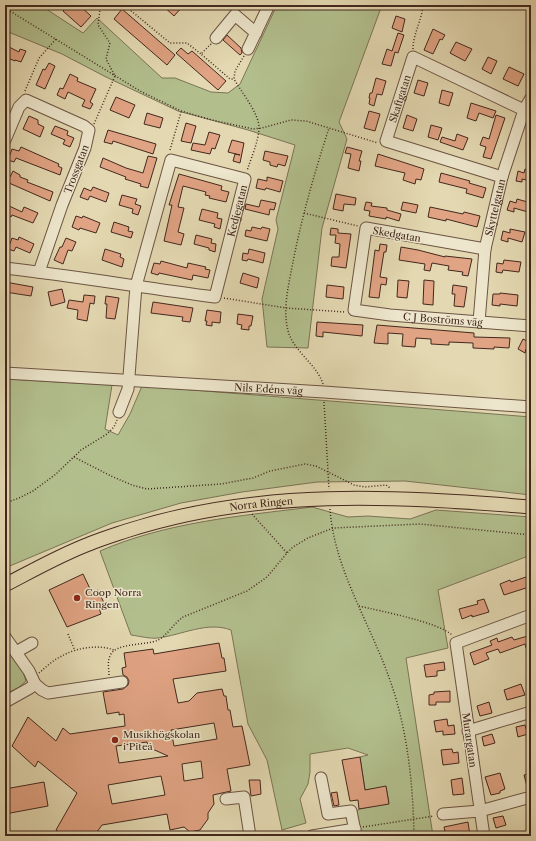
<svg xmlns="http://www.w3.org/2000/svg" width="536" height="841" font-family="'Libre Caslon Text',serif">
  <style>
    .green { fill: #b2bf8d; stroke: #7b7456 }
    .building { fill: #e0a383; stroke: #44281e; fill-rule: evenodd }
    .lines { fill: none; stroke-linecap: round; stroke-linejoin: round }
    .minor-casing { stroke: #6c5443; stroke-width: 13 }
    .major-casing { stroke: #44281e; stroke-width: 15 }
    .path { stroke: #44281e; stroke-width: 1.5; stroke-dasharray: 1 2; stroke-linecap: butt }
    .minor { stroke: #ede6cc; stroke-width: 11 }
    .major { stroke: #e3d8b1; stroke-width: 13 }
    .poi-dot { fill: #8f2418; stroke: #ede6cc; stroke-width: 1.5 }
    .labels { text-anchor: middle; stroke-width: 3; stroke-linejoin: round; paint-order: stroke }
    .street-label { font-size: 10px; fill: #44281e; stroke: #ede6cc }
    .poi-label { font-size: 10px; fill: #44281e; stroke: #ede6cc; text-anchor: start }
  </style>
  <rect width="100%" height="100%" fill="#e3d8b1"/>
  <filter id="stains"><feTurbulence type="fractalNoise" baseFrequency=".005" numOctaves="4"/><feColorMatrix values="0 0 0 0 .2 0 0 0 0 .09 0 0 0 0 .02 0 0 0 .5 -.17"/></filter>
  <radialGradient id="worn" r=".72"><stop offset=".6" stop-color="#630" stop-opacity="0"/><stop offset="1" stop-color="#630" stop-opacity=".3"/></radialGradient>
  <path class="green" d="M8,5H40L83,33L97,18L162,78H175L211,92L228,93L240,84L277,5H382L339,122L347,139L322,228L308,348L267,347L262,299L278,229L276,220L295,145L248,130L178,111L106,77L62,54L6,31L5,33V9Z
    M5,379L112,385L105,429L118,435L130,414L142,386L531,417V495L405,481L317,482L242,492L181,503L112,523L5,568Z
    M312,507L348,517L368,516L410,519L436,510L531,517V555L438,590L448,648L406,658L433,836H340L352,834L356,812L359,809L389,803L386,787L365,790L360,757L368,755L348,748L310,754V772L308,784L300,799L306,823L282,830L267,760L248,724L231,630C207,621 182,635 158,638C150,639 139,636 131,635L100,551C167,522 240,516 312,507Z
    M5,646L23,672L26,681L18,688L5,694Z"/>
  <path class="building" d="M59,5H79L91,16L81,27L63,11L64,10Z
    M162,5H184L174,16Z
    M122,9L175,55L167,65L114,19Z
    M396,16L405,19L402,32L392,28Z
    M433,29L445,35L442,40L440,39L433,54L424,50Z
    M398,33L404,35L398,53L395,52L391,66L382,64L387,49L392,51Z
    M227,35L241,48L242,53L240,55L223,40Z
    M456,42L472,49L465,61L450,53Z
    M5,45L19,52L20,49L26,51L21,62L15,60V61L5,57Z
    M181,48L188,54L192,51L226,81L218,90L176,53Z
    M488,57L497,61L491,74L482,69Z
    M49,63L55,66L45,89L36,85L43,69L45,70Z
    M509,67L524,74L518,86L503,79Z
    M70,74L78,78L77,81L96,89L90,102L93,104L90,109L82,106L85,100L68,92L65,99L57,95L60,88L63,89Z
    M376,78L386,81L382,95L377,94L374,106L369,104L370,98H369L370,93H372Z
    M418,80L428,83L424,96L414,93Z
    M442,90L453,93L449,106L439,103Z
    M116,97L135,105L129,118L110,110Z
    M471,103L496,111L493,118L479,113L476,121L467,118Z
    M369,111L380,114L375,131L364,128Z
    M147,113L163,118L160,128L144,124Z
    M407,115L417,119L413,131L403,128Z
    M496,115L505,118L491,159L483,157L486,147L480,145L483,137L489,139Z
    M29,116L38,120V124L44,127L40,137L23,129Z
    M186,123L196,126L191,143L181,141Z
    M431,125L442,128L438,140L428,137Z
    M55,126L68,131L67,135L74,138L70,147L63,144L65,140L51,134Z
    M108,130L156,144L153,154L113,141L112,144L104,142Z
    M209,132L220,135L215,149L212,148L210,154L191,150L193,143L205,145Z
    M457,134L468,138L463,150L440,142L442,137L455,141Z
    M232,140L244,143L240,163L233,161L235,154L240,155L228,152Z
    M21,147L59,164L58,166L62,168L60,175L16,158L14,162L8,160L12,149L19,151Z
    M347,147L362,151L359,161H361L359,171L348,168L351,154L345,153Z
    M265,151L288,156L285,166L278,164L277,167L270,165V162L263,160Z
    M378,154L424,169L421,180L416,179L415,184L403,180L405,173L375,166Z
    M148,156L157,158L148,188L140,186L141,184L125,179L126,177L100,167L103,158L126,168L143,173Z
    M525,169L531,171V181L522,179V182L516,181L518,171L524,173Z
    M13,171L20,175V177L28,180L27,182L53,192L50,201L9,183L5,193V175L10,177Z
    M441,173L470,181L469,183L486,188L483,198L466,193L467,189L439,182Z
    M179,174L222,186L221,190L229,192L226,202L209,198L210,196L205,195L206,192L183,186L178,207L184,208L178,232L184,234L181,245L164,241L172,205H169Z
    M267,177L283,181L280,192L266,188L265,190L256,188L258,179L267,181Z
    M93,187L109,193L106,202L90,196L88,200L80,197L84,188L91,191Z
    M336,194L356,198L355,205L344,204L343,211L333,209Z
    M122,195L137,199L135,204L141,206L138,215L132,213L133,209L119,205Z
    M517,199L531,203L528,212L514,208V212L507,210L510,201L516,203Z
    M261,200L276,203L274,210L270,209L269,215L245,209L246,204L259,207Z
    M366,202L372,203L371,206L387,208V210L401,214L399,221L386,217V219L369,216L370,211L364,210Z
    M403,202L418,205L416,213L401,210Z
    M5,204L22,212L24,207L38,213L33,223L12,215L11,217L5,214Z
    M430,207L463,214L464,212L480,216L477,227L446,219V221L428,217Z
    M202,209L218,213L217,218L222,219L220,229L214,227L215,224L199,220Z
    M76,216L82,218L83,216L100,223L96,233L80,228L79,230L72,227Z
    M114,222L129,227L128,231L133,232L131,238L111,232Z
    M252,227L261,229L262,227L270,229L267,241L245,236L246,230L251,231Z
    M331,228L338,229V233L351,234L346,268L331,266L332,257H339L340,244L335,243L336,235H330Z
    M510,229L525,232L522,242L508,238V242L501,240L503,231L510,233Z
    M196,235L212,239L211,243L216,244L215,252L209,250V248L194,244Z
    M19,237L34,244L30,253L16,247L14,251L8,249L12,238L18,240Z
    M66,238L76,242L72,251L68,250L63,264L54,260L60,247H62Z
    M380,244L387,245L386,252H384L380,277L387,278L386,285L381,284L379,298L369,297L375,250L379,251Z
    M401,247L418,250L445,257V256L472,259L468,276L462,275L463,272L448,270L449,266L432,263L430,271L424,270L425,264L399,260Z
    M105,249L121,254L120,257L124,259L122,267L102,260Z
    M249,249L265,253L263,263L248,259L247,261L242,260L243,253L248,254Z
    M504,260L521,262L519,272L503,270L502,273L496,272L497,263L503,264Z
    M161,261L187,268L188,263L206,267L205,269L210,270L208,278L193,275L192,280L159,273L158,275L151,273L154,263L160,264Z
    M243,273L259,278L257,288L240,283Z
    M398,280L409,281L407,298L397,297Z
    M424,280L434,281L433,305L423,304Z
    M5,282L33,287L31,296L5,292Z
    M327,285L344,287L343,299L326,297Z
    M453,285L467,287L464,307L454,306L455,294H452Z
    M62,289L65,302L51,306L48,292Z
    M500,293L518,295L517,306L500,304V306L492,305L493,294H500Z
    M84,295L95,296L94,304L90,303L87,321L77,319L78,310L67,308L69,300L83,302Z
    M106,296L119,298L115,319L106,318L107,304H105Z
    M153,302L193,308L190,322L182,321L183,317L151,313Z
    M207,310L221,312L220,323L212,322V326L206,325L207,321H205Z
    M238,314L253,316L251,326H249V330L241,329L242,325L237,324Z
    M317,322L363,325L362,336L323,332V337L316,336Z
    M377,325L474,333V337L510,338L509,348L494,347V349L473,348V343L449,342V345L431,344V339L416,338L415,347L402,346L403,334L388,333V344L374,343Z
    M523,339L531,343V351L526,349L525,353L518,349Z
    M83,574L92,593L98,590L104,603L98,605L101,614L67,627L49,590Z
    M526,577L529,587L504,595L500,584L510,580L511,582Z
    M484,599L489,612L472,617V615L462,619L459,609L478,604L477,601Z
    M531,635V647L526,648L525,644L500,653L498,649L486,653L489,659L474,665L470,653L492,645L490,641L497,638L498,642L512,637L514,640Z
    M219,643L222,658H224L226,671L173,679L178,703L189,701L197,693L222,689L224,696H226L228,710H230L233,727L242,726L250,765L227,769L231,791L213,795L214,804L208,813V819L200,830L190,832L184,827L170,830L167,814L102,825L94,836H64L56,830L77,793L38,761L35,767L12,746L28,717L56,741L63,728L70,734L125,726L124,714L119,715V712L107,714L103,692L123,689L128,685L129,681L127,677L123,675L122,668L126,667L124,653L153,649L154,654ZM214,723L217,739L174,746L171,730ZM147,742L148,747L168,756L119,763L116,746ZM201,761L203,778L184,781L182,764ZM161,776L165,795L112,804L108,785Z
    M444,662L445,670L437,671V676L426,677L424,665Z
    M521,684L525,695L507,700L504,690Z
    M450,691V702H436V705H429V695L434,694V692Z
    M489,702L492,713L480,716L477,706Z
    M447,719L448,726L454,725L455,734L443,735V731L436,732L434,721Z
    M525,725L526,729L531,727V733L518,737L516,727Z
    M492,734L495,743L484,746L482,737Z
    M452,749L453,753L458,752L459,763L443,765L441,750Z
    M360,757L365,790L386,786L389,804L359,809L358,800L350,801L342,760Z
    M500,773L505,789L500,791V793L491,795L485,777Z
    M531,773V790H528L524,775Z
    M462,778L464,794L453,795L451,780Z
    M249,780H260L261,794L251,796Z
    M44,782L48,806L5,814V789Z
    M337,792L339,805L334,806L331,793Z
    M503,816L506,825L496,828L493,818Z
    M468,822L470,836H446L444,827Z"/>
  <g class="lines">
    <g class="minor-casing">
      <g id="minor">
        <path d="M216,38L235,15L256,33"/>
        <path d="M248,49L269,5"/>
        <path d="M5,140L19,107L26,100L84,126L89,130L85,148L62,205L39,272"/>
        <path id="s1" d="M502,177L386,141L413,57L524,110"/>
        <path id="s2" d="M485,249L366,228L354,310L390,315L531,326"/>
        <path id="s3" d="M5,268C75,276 145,288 215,297L245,179L171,160L136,286L128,389L119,412"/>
        <path id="s4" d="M479,322L485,249L502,177L524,110L531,98"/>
        <path id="s5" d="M5,373L324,392L531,407"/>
        <path d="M5,637L29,671L35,684L30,688L5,702"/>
        <path d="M16,652L32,643"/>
        <path d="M35,684L42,690L48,693L122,682"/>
        <path d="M468,731L531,712"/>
        <path d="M321,778L328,814L351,811L356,836"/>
        <path d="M226,799L244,797L250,836"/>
        <path d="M443,814L480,811L531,797"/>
        <path d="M312,836L355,829"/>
        <path d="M484,836L456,643L531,615"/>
      </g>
    </g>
    <g class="major-casing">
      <g id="major">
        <path id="s6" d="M5,585C32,571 60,555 89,544C101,539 114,535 126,531C259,488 394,496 531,507"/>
      </g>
    </g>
    <path class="path" d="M87,5C95,11 102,8 110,5
      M124,5L170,43H187L201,54
      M224,5L228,9
      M5,8L140,91L181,111L212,120L253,129L262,128L291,120L306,121L378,143
      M211,44L201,54L230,79H234
      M413,49C413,34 422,20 423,5
      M244,56L235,71L234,79C241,92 260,114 259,129C258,143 251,158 247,171
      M25,91L39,58L56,39
      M94,124L115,76L106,59L110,43L98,25L100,9
      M170,150L181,112
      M304,213L358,226
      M224,298L286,308L345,312
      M323,384C317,365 296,353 289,334C282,313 288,288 292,267C301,220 314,174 329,128
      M324,402L329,489
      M74,457L111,476L132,485L147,489L221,484L253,478L270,471L305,464L316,466L354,485L365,487L386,485L390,488
      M5,503L19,498L33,491L56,474L81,450L107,434L114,427L117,420
      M330,509C334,567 367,618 387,672C407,724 413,781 414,836
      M252,514L287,553
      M359,606C380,611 438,622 452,635
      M68,634L75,651
      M39,673C46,667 53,660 62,656C75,648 99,644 114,650
      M109,675C109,669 107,662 110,656C115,642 146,646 158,640C166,637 174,623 183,617L247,591L267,577L287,553L293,547L308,538L333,528L420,524L531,535
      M363,827L434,816"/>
    <use href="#minor" class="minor"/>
    <use href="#major" class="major"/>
  </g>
  <g class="poi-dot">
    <circle cx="77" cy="598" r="4"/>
    <circle cx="115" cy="740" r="4"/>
  </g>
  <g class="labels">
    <g class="street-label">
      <text dy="4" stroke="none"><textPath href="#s1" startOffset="166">Skaftgatan</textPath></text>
      <text transform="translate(76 169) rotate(-69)" y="4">Trossgatan</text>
      <text dy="4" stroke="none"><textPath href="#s4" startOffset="116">Skyttelgatan</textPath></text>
      <text dy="4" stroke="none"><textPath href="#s3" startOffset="301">Kedjegatan</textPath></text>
      <text transform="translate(397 234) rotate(10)" y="4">Skedgatan</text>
      <text dy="4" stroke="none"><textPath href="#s2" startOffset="293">C J Boströms väg</textPath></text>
      <text dy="4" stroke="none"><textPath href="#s5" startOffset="264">Nils Edéns väg</textPath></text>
      <text dy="4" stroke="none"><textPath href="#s6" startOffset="271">Norra Ringen</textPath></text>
      <text transform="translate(470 740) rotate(82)" y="4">Murargatan</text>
    </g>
    <g class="poi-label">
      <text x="85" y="596">Coop Norra<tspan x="85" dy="12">Ringen</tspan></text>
      <text x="123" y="738">Musikhögskolan<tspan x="123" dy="12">i Piteå</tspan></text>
    </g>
  </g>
  <rect width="536" height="841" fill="none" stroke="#e3d8b1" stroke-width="20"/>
  <rect x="6" y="6" width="524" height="829" fill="none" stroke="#44281e" stroke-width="2"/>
  <rect x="10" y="10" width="516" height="821" fill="none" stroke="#44281e"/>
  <rect width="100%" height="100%" filter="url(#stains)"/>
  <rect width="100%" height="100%" fill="url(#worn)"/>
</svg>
